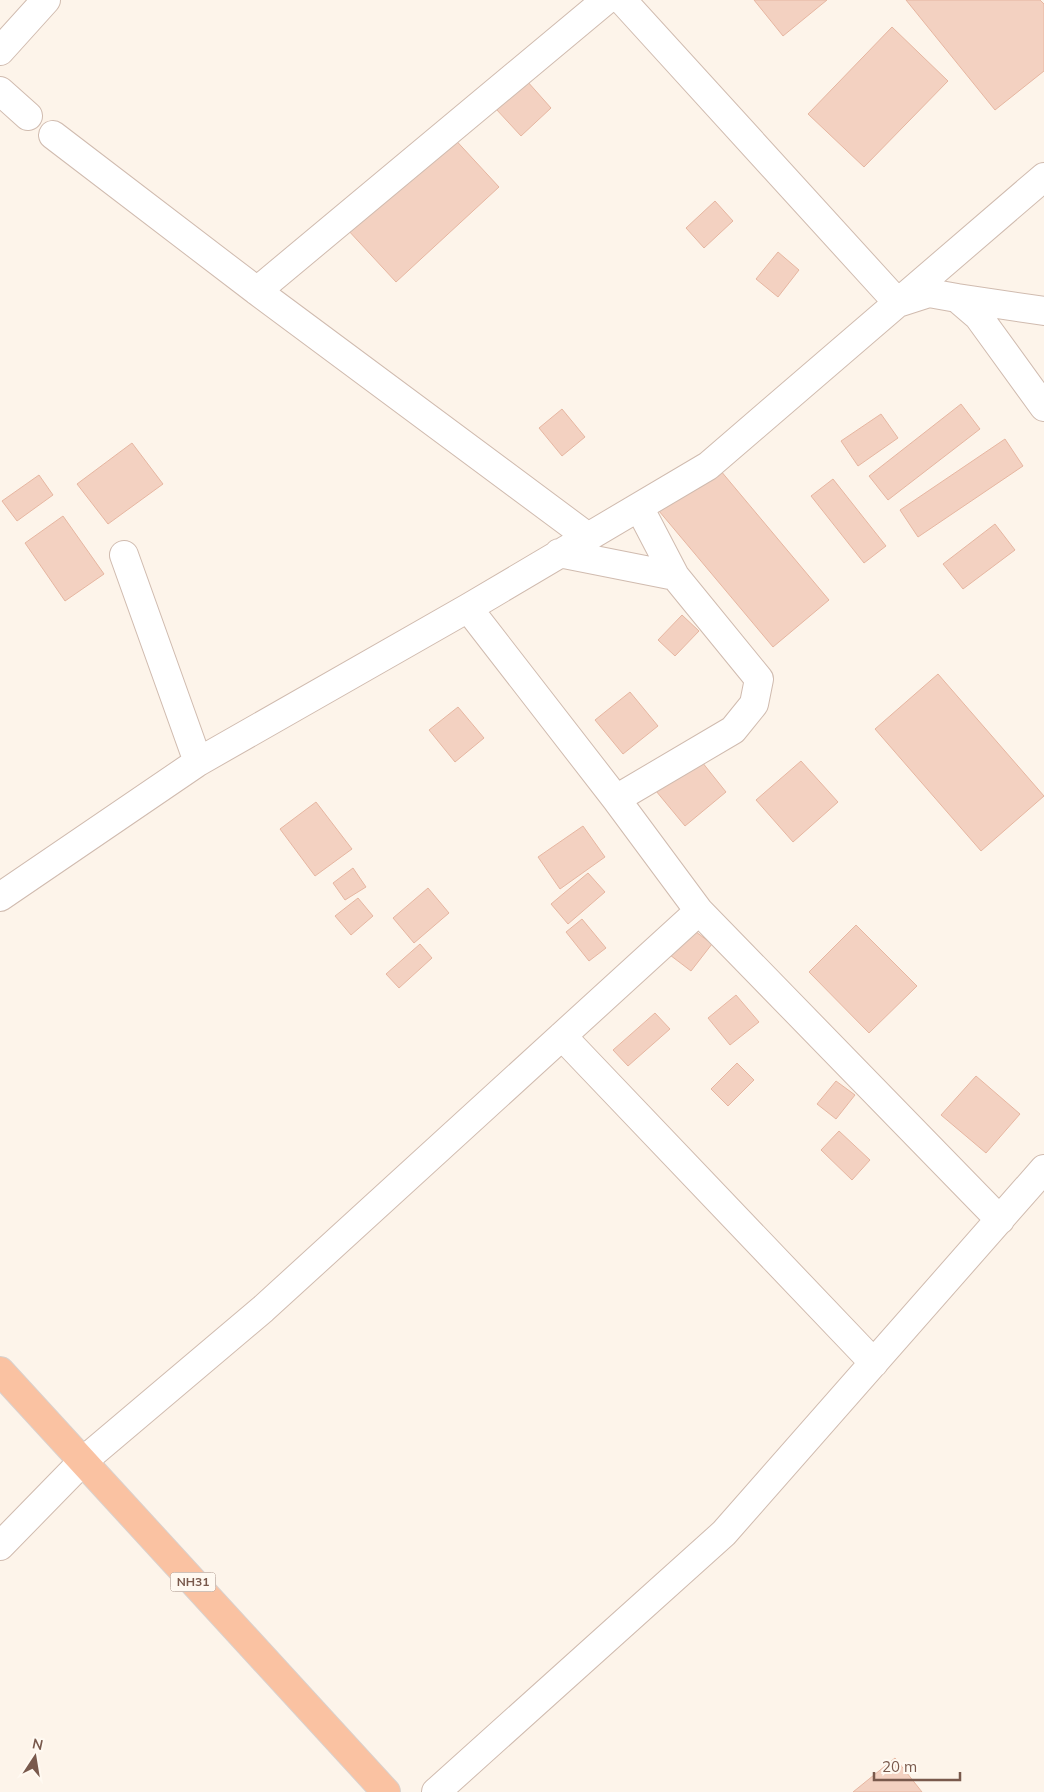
<svg xmlns="http://www.w3.org/2000/svg" width="1044" height="1792" font-family="Mulish,sans-serif">
  <style>
    .building { fill: #f3d1c1; stroke: #e6b6a1 }
    .lines { fill: none; stroke-linecap: round; stroke-linejoin: round }
    .minor-casing { stroke: #d0bbaf; stroke-width: 30 }
    .trunk-casing { stroke: #d9d1cd; stroke-width: 30 }
    .minor { stroke: #fff; stroke-width: 28 }
    .trunk { stroke: #fac2a2; stroke-width: 28 }
    .labels { text-anchor: middle; stroke-width: 4; stroke-linejoin: round; paint-order: stroke }
    .shield { fill: #fff9f1; stroke: #a1897e; stroke-width: 1 }
    .shield-label { font-size: 12px; font-weight: bold; fill: #79594c }
  </style>
  <rect width="100%" height="100%" fill="#fdf4ea"/>
  <path class="building" d="M754,0H827L783,36Z
    M906,0H1040L1044,4V71L995,110Z
    M892,27L948,81L864,167L808,114Z
    M527,81L551,108L521,136L496,109Z
    M450,134L499,187L396,282L347,229Z
    M715,201L733,221L704,248L686,228Z
    M778,252L799,270L778,297L756,279Z
    M961,404L980,429L888,500L869,476Z
    M562,409L585,437L562,456L539,428Z
    M881,414L898,438L858,466L841,441Z
    M1005,439L1023,466L918,537L900,510Z
    M132,443L163,484L108,524L77,484Z
    M715,464L829,600L773,647L659,511Z
    M39,475L53,495L17,521L2,501Z
    M833,479L886,546L864,563L811,496Z
    M63,516L104,574L65,601L25,543Z
    M995,524L1015,550L963,589L943,564Z
    M682,615L699,631L675,656L658,640Z
    M938,674L1044,796L981,851L875,729Z
    M630,692L658,726L623,754L595,720Z
    M458,707L484,738L455,762L429,730Z
    M698,757L726,792L685,826L656,791Z
    M801,761L838,802L793,842L756,800Z
    M316,802L352,849L315,876L280,829Z
    M583,826L605,857L560,889L538,857Z
    M353,868L366,887L345,900L333,883Z
    M588,873L605,892L568,924L551,904Z
    M428,888L449,913L414,943L393,918Z
    M358,898L373,916L351,935L335,916Z
    M582,919L606,948L589,961L566,932Z
    M687,925L712,944L691,971L666,952Z
    M856,925L917,986L869,1033L809,972Z
    M420,944L432,958L399,988L386,974Z
    M736,995L759,1022L730,1045L708,1018Z
    M655,1013L670,1029L628,1066L613,1050Z
    M737,1063L754,1080L728,1106L711,1089Z
    M976,1076L1020,1114L986,1153L941,1115Z
    M836,1081L855,1095L836,1119L817,1104Z
    M839,1131L870,1160L852,1180L821,1150Z
    M895,1758L922,1792H853Z"/>
  <g class="lines">
    <g class="minor-casing">
      <path id="minor" d="M622,0L898,303L929,293L957,298L978,316L1044,407
        M0,51L46,0
        M0,91L28,116
        M53,135L257,291L588,537
        M257,291L606,0
        M957,298L1044,311
        M559,553L675,576
        M124,555L198,762
        M468,608L616,799L699,911L1000,1220
        M616,799L733,730L754,704L759,679L675,576L639,507
        M0,897L198,762L468,608L708,466L1044,177
        M562,1036L874,1363
        M0,1546L82,1462L263,1309L699,911
        M436,1792L724,1533L1044,1169"/>
    </g>
    <g class="trunk-casing">
      <path id="trunk" d="M0,1371L386,1792"/>
    </g>
    <use href="#minor" class="minor"/>
    <use href="#trunk" class="trunk"/>
  </g>
  <g class="labels">
    <rect class="shield" x="170.5" y="1572.5" width="45" height="19" rx="4"/>
    <g class="shield-label">
      <text x="193" y="1586">NH31</text>
    </g>
  </g>
  <g transform="translate(35 1757) rotate(12)" stroke="#fff9f1" stroke-width="4" paint-order="stroke">
  <path d="M0-4L9 19L0 12L-9 19Z" fill="#79594c"/>
  <text y="-8" font-size="14" font-weight="bold" text-anchor="middle" fill="#79594c">N</text>
  </g>
  <path d="M874 1772v8h86v-8" fill="none" stroke="#79594c" stroke-width="2.5"/>
  <text x="882" y="1772" font-size="15" fill="#79594c" stroke="#fff9f1" stroke-width="4" paint-order="stroke">20 m</text>
</svg>
